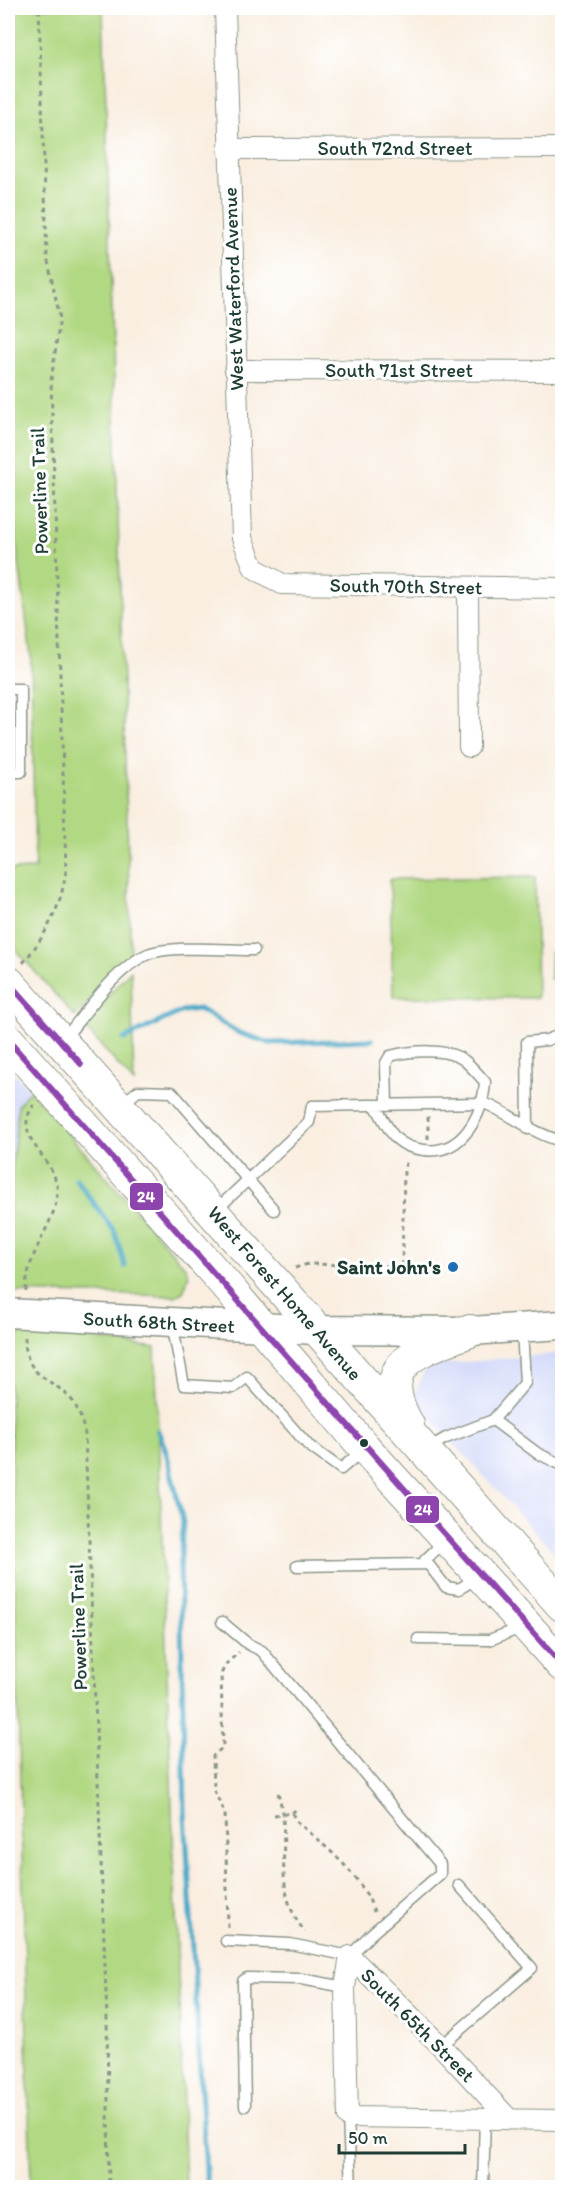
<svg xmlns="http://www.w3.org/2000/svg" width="570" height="2195" font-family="Itim,sans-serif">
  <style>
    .built { fill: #d3d9f9 }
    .green { fill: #b1d882; stroke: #688a5b; stroke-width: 1.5 }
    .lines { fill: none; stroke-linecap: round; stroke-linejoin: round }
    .stream { stroke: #47a8c7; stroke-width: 5 }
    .lane-casing { stroke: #8c968a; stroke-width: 13 }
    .street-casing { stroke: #8c968a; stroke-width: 22 }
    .secondary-casing { stroke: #8c968a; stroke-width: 31 }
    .primary-casing { stroke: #8c968a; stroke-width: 34 }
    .path { stroke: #8c968a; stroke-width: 3; stroke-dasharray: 4.5 4.5; stroke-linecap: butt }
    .lane { stroke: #fff; stroke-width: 10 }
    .street { stroke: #fff; stroke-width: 20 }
    .secondary { stroke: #fff; stroke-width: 28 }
    .primary { stroke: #fff; stroke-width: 32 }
    .bus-1-casing { stroke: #fff; stroke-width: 10 }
    .bus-1 { stroke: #8e44ad; stroke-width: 6 }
    .poi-dot { fill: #1f6fb2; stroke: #fff; stroke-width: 2 }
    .bus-dot { fill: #1f3d34; stroke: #fff; stroke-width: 2 }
    .labels { text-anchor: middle; stroke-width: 6; stroke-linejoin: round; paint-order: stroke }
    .street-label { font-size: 20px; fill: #1f3d34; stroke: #fff }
    .poi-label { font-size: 20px; font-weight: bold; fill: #1f3d34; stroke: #fff; text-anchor: end }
    .line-badge { stroke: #fff; stroke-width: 2 }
    .badge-label { font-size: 16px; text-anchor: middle; font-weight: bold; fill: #fff }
  </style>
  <rect width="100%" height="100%" fill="#fff"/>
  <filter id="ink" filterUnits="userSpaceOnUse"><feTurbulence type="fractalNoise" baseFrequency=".0167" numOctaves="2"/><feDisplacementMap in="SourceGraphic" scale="12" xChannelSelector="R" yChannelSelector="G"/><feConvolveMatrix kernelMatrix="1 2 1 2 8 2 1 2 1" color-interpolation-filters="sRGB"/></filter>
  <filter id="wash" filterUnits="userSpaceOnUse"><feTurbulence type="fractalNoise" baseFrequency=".008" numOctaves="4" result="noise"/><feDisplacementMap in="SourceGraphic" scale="24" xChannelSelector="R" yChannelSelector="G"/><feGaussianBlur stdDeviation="1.35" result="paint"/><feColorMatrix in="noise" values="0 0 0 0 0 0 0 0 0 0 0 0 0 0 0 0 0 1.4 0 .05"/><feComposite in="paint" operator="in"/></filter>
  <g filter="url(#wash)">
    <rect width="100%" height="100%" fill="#f9eee0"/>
    <path class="built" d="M8,1066L30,1090L18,1105L11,1179H8Z
      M562,1353V1561L413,1399L426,1366Z"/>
    <path class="green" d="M8,8H103L131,958L75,1017L8,941V870L35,869L31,657L8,477Z
      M535,877L537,998L393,997L390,879Z
      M562,942V985L550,978L551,952Z
      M131,970L134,1083L85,1028L104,1000Z
      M30,1090L186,1268L189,1276L183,1292L175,1296L8,1292L11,1179L18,1105Z
      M8,1333L88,1338L155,1348L186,2187H31Z"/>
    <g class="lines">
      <path class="stream" d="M124,1039L182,1011L199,1009L239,1033L270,1043L372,1040
        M76,1179L115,1232L125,1266
        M158,1431L166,1451L183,1522L180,1565L185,1814L207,2188"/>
    </g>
  </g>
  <g filter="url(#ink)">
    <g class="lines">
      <g class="lane-casing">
        <path id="lane" d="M8,689H21V772H8
          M64,1039C86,1013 116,967 148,954C171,945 227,950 254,950
          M122,1104L138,1091L172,1092L274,1210
          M375,1105C382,1116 389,1133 398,1140C406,1147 415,1149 424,1150C463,1155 483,1114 485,1082C479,1075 472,1067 465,1061C447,1047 410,1051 390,1056L386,1063L387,1105
          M528,1129L527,1042L547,1040L562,1034
          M216,1210L309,1122L312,1106L484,1103C512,1114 532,1134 562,1141
          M172,1323L184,1385L233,1388L247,1377L308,1445L341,1469L362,1451
          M493,1420L537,1453L562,1465
          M428,1448L446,1438L493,1420L525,1383L522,1330
          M445,1541L425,1560L446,1587L459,1589L478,1577
          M297,1566L427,1564
          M222,1622L248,1644L262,1651L440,1864V1874L370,1935L350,1956L290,1944L226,1941
          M418,1639L489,1640L524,1627
          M441,2046L532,1968L459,1885
          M245,2106L243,1981L247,1978L301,1979L345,1987
          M348,2117L351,2188
          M483,2188L485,2117"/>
      </g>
      <g class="street-casing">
        <path id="street" d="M225,8L242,538L254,568L282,584L562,588
          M228,149L562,148
          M235,370L562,371
          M468,588L469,747
          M350,1956L345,1987L348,2117L562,2120
          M350,1956L441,2046L508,2118"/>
      </g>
      <g class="secondary-casing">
        <path id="secondary" d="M8,1313L316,1330L470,1331L562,1325"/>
      </g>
      <g class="primary-casing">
        <path id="primary" d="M8,982L562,1605
          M8,1040L225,1284L365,1448L562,1665
          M408,1425C371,1360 420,1351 470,1331"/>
      </g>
      <path class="path" d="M23,963C46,935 62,906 66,870L51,381L60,318L47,257L39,8
        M428,1139V1115
        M295,1268L308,1264L402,1266L404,1170L407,1160
        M26,1291C26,1249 60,1221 57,1187C54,1157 10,1136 34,1105
        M25,1337C25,1379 49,1375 71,1399C79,1409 82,1421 85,1434L107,2020L109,2188
        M278,1793C293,1841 269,1887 305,1932
        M292,1813L296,1821C325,1846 364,1876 375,1915
        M274,1815L292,1813L298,1808
        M228,1927L225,1813L214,1791L213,1756L223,1747L221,1674L226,1664L239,1652"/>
      <use href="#lane" class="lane"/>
      <use href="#street" class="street"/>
      <use href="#secondary" class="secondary"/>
      <use href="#primary" class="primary"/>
      <g class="bus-1-casing">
        <path id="bus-1" d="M8,982L81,1064
          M8,1040C193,1248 375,1459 562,1665"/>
      </g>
      <use href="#bus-1" class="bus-1"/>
    </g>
  </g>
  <circle class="poi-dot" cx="453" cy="1267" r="6"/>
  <circle class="bus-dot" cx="364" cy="1443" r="5"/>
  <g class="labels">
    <g class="street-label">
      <text x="395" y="155">South 72nd Street</text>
      <text transform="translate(233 289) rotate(-92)" y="7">West Waterford Avenue</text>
      <text x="399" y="377">South 71st Street</text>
      <text transform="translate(39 491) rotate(-92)" y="7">Powerline Trail</text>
      <text transform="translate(406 586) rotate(1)" y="7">South 70th Street</text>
      <text transform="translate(285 1293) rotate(49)" y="7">West Forest Home Avenue</text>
      <text transform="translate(159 1322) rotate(3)" y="7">South 68th Street</text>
      <text transform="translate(78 1627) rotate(-92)" y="7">Powerline Trail</text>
      <text transform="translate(418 2025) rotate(45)" y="7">South 65th Street</text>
    </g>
    <g class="poi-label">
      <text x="441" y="1274">Saint John's</text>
    </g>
  </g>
  <g class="line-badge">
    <rect x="129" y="1182" width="35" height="29" rx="6" fill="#8e44ad"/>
    <rect x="405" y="1495" width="35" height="29" rx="6" fill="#8e44ad"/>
  </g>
  <g class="badge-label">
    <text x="146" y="1202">24</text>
    <text x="423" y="1515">24</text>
  </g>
  <rect width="570" height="2195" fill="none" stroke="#fff" stroke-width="30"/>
  <path d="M339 2144v9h126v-9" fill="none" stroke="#1f3d34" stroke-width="3"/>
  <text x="348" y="2144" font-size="18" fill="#1f3d34" stroke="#ffffff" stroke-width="4.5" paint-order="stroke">50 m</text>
</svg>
